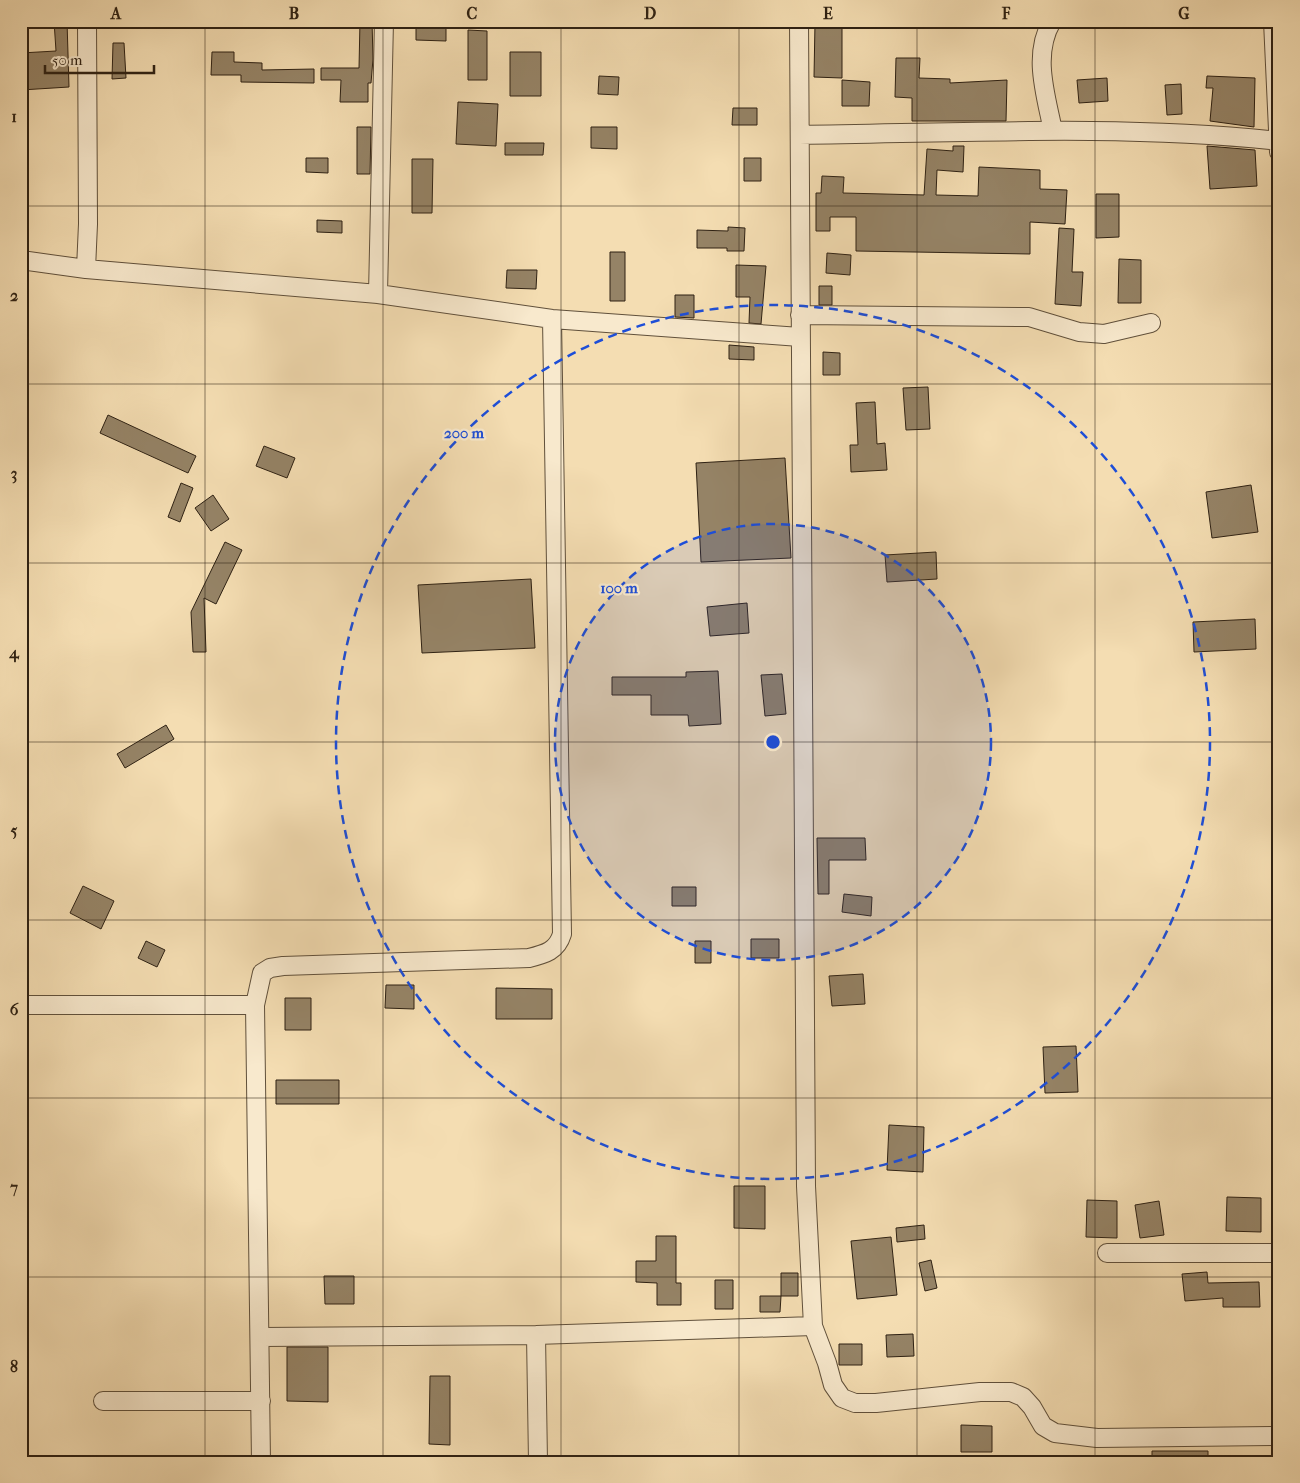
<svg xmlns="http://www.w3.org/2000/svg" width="1300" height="1483" font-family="'IM FELL French Canon',serif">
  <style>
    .building { fill: #958366; stroke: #2e2113 }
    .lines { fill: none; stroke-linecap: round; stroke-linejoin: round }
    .minor-casing { stroke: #60503b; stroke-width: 20 }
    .minor { stroke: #f8e9cd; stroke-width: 18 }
    .grid { fill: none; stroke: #2e2113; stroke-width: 1; stroke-opacity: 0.55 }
    .ring { fill: none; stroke: #1d4ed8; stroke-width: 2.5; stroke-dasharray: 9 6 }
    .centre { fill: #1d4ed8; stroke: #f8e9cd; stroke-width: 2.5 }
    .ring-label { font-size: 15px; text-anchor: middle; font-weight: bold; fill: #1d4ed8; stroke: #f8e9cd; stroke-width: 4.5; stroke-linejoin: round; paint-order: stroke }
    .neatline { fill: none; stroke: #2e2113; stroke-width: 2 }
    .grid-label { font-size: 16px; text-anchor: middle; font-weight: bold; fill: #2e2113 }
  </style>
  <rect width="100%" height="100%" fill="#f4ddb2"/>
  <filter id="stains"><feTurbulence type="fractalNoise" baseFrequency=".004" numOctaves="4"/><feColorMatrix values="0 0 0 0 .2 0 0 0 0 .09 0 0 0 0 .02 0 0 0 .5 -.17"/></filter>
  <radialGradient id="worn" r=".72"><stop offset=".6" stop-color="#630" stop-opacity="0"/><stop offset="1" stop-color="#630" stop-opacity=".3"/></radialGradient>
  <path class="building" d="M54,21H67L69,87L21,90V53L56,51Z
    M360,21H372L373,59L371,83H368V102H340L341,80H321V68H359Z
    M815,23H842V78L814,77Z
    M416,24L446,25V41L416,40Z
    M468,30L487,31V80H468Z
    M113,43H124L126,78L112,79Z
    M212,52H234V62L262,63V70L314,69V83L241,82V75H211Z
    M510,52H541V96H510Z
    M896,58H920L919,78L950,79V83L1007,80L1006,121H912V98L895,97Z
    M599,76L619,77L618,95L598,94Z
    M1207,76L1255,78L1254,127L1210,121L1213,88H1206Z
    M1107,78L1108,101L1079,103L1077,80Z
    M842,80L870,82L869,106H842Z
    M1181,84L1182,114L1167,115L1165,85Z
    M458,102L498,104L496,146L456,144Z
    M733,108H757V125H732Z
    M357,127H371L370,174H357Z
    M591,127H617V149L591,148Z
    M505,143H544L543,155H505Z
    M953,146H964L963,172L937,170L936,195L978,196L979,167L1040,170V189L1067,190L1065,224L1030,222V254L856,251V217H830V231H816V193H821L822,176L844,177L843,193L924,195L927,149L953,151Z
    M1207,146L1255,150L1257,186L1210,189Z
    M306,158H328V173L306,172Z
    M744,158H761V181H744Z
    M412,159H433L432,213H412Z
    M1096,194H1119V237L1096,238Z
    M317,220L342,221V233L317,232Z
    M728,227L745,228L744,251H727V248H697V230L728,231Z
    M1059,228L1074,229L1072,272H1083L1081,306L1055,304Z
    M610,252H625V301H610Z
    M827,253L851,255L850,275L826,273Z
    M1119,259L1141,260V303H1118Z
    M736,265L766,266L761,324L749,323L750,297H736Z
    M507,270H537L536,289L506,288Z
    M819,286H832V305H819Z
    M675,295H694V318L675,317Z
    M729,345L754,347V360L729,359Z
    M823,352L840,353V375H823Z
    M928,387L930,429L906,430L903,388Z
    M875,402L877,444L885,443L887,470L851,472L850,445H858L856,403Z
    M108,415L196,456L188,473L100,433Z
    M264,446L295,458L287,478L256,466Z
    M785,458L791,558L701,562L696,463Z
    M181,483L193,488L180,522L168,517Z
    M1251,485L1258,532L1212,538L1206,492Z
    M213,495L229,519L211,531L195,508Z
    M225,542L242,550L216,604L204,598L206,652H193L191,612Z
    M936,552L937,579L887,582L885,555Z
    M531,579L535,648L422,653L418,585Z
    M747,603L749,633L710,636L707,607Z
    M1255,619L1256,649L1194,652L1193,622Z
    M718,671L721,724L689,726L688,715H651V695H612V677H686V672Z
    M782,674L786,714L765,716L761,675Z
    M166,725L174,739L125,768L117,754Z
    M817,838H865L866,860H829V894H818Z
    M83,886L114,901L101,929L70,913Z
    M672,887H696V906H672Z
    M844,894L872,897L871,916L842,912Z
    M751,939H779V958H751Z
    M146,941L165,950L157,967L138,958Z
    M695,941H711V963H695Z
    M863,974L865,1004L832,1006L829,976Z
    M386,985H414V1009L385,1008Z
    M496,988L552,989V1019H496Z
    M285,998H311V1030H285Z
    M1076,1046L1078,1092L1045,1093L1043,1047Z
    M276,1080H339V1104H276Z
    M889,1125L924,1127L923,1172L887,1170Z
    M734,1186H765V1229L734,1228Z
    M1227,1197L1261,1198V1232L1226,1231Z
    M1087,1200L1117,1201V1238L1086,1237Z
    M1159,1201L1164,1235L1140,1238L1135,1205Z
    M924,1225L925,1239L897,1242L896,1228Z
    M656,1236H676V1283H681V1305H657V1283L636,1282V1261H656Z
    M891,1237L897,1295L857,1299L851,1241Z
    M931,1260L937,1288L925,1291L919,1263Z
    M1207,1272L1208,1283L1259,1282L1260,1307H1223V1298L1185,1301L1182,1274Z
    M781,1273H798V1296H781Z
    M324,1276H354V1304H325Z
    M715,1280H733V1309H715Z
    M760,1296H781L780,1312H760Z
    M913,1334L914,1356L887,1357L886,1335Z
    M839,1344H862V1365H839Z
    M287,1347H328V1402L287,1401Z
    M430,1376H450V1445L429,1444Z
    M961,1425L992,1426V1452H961Z
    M1152,1451H1208V1462H1152Z"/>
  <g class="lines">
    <g class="minor-casing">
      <path id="minor" d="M799,21L806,1186L813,1326L827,1363L833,1385L842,1398L855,1403H876L980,1392H1011L1023,1397L1032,1407L1043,1426L1055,1433L1097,1438L1279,1436
        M1052,21C1032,55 1046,95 1053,131
        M1273,21L1279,152
        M800,135C959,133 1121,124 1279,141
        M21,260L86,269L378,294L552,319L800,337
        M86,269L88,224L87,21
        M378,294L384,21
        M800,315L1029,317L1079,332L1104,334L1151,323
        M21,1005H255
        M1107,1253H1279
        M536,1335L538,1462
        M261,1337L536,1335L813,1326
        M103,1401H261
        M261,1462L255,1005L262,973L270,968L283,966L529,958C545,954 557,951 562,934L552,319"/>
    </g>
    <use href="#minor" class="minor"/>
  </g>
  <path class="grid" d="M205,21V1462M383,21V1462M561,21V1462M739,21V1462M917,21V1462M1095,21V1462M21,206H1279M21,384H1279M21,563H1279M21,742H1279M21,920H1279M21,1098H1279M21,1277H1279"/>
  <circle cx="773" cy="742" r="218" fill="#1d4ed8" fill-opacity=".12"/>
  <g class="ring">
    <circle cx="773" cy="742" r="218"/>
    <circle cx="773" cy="742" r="437"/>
  </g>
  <circle cx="773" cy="742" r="8" class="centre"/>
  <g class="ring-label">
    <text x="464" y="438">200 m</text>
    <text x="619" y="593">100 m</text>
  </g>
  <rect width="1300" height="1483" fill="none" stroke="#f4ddb2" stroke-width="55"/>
  <path d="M45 65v8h109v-8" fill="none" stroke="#2e2113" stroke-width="2.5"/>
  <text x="52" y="65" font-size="15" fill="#2e2113" stroke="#f8e9cd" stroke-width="4" paint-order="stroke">50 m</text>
  <rect x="28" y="28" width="1244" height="1428" class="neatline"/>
  <g class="grid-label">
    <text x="116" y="19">A</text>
    <text x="294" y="19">B</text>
    <text x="472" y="19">C</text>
    <text x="650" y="19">D</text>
    <text x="828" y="19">E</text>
    <text x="1006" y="19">F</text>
    <text x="1184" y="19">G</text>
    <text x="14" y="122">1</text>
    <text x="14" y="301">2</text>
    <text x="14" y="479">3</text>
    <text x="14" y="658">4</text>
    <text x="14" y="836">5</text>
    <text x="14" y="1015">6</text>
    <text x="14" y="1193">7</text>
    <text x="14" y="1372">8</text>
  </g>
  <rect width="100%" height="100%" filter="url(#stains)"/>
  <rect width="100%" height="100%" fill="url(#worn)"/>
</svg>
